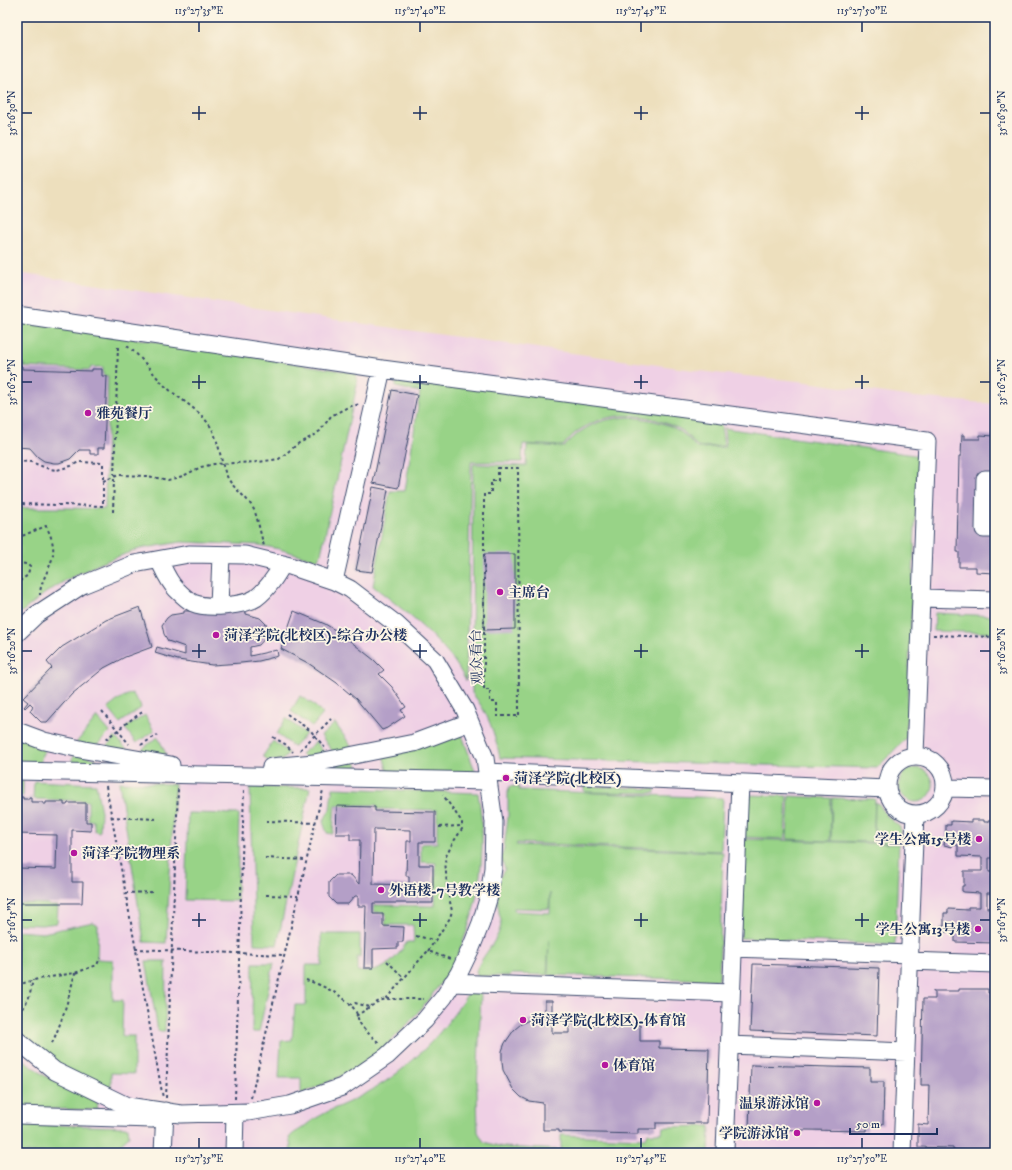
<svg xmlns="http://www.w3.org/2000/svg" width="1012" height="1170" font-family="'IM FELL DW Pica','Noto Serif SC',serif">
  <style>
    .built { fill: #efd0e5 }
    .green { fill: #98d387; stroke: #5a8172; fill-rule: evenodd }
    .building { fill: #b49fc7; fill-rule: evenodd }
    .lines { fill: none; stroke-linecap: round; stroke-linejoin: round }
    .minor-casing { stroke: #3a496c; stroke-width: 19 }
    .path { stroke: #3a496c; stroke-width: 2; stroke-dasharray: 3 3; stroke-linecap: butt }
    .minor { stroke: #fff; stroke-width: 17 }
    .ticks { fill: none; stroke: #1b2f5e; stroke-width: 1.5 }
    .poi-dot { fill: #b5179e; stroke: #fcf5e5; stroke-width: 1.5 }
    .labels { text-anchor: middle; stroke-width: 3.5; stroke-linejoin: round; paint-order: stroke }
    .poi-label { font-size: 14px; font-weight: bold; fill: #1b2f5e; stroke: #fcf5e5; text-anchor: start }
    .street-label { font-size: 14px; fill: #1b2f5e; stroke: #fcf5e5 }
    .neatline { fill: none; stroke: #1b2f5e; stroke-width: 1.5 }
    .ticks-label { font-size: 10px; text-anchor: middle; fill: #1b2f5e }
  </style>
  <rect width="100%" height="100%" fill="#fcf5e5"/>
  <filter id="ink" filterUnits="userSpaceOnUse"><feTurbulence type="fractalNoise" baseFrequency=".025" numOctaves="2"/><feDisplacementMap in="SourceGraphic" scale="8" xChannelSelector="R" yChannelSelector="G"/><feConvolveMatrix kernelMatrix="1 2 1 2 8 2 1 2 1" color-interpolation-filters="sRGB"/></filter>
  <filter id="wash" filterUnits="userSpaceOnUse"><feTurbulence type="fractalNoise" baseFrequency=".012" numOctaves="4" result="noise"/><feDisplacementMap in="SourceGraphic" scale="16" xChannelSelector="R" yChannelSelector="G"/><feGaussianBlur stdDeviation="0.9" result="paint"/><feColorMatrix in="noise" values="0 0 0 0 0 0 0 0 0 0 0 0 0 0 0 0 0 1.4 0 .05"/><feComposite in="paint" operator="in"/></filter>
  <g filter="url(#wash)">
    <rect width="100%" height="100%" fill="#eddfbd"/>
    <path class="built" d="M17,273L379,326L715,373L799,381L914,397L995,404V1153H17Z"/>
    <path class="green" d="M17,320L356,373L357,385L321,554L317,560L279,549L259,545L181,542L139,549L101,563L66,580L44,594L17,616V508H70L105,509L108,376L103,375V367H91L90,370L24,367V364H17Z
      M396,375L720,419L724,446L698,447C693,442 688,436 683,431C677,427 670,425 663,422C636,412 606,413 581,429C574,433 568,440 563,446L523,444L522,462H471L466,681C461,672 456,662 449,655C427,628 400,607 373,586L390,491H405L420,392L396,387Z
      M629,417C647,419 666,422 681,432C687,436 692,443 697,448L726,447L724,428L914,455L918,458L906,738L877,768L500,758C495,734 488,712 472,693L473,464L526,466L527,445L564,447C584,425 600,419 629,417Z
      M935,613L995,616V633L934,631Z
      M132,693L140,704L141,708L120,723L108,708L121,698Z
      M300,696L313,704L323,714L312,727L291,711Z
      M145,715L154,731L136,743L125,728Z
      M97,717L110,732L95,747L76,743Z
      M286,718L306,734L294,747L277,734Z
      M335,723L354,750L334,753L321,736Z
      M461,732L476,774L388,773L383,755Z
      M17,737L47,746L42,755L40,765L17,764Z
      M115,737L128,750L105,749Z
      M158,737L166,754L162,756L146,755L142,749Z
      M273,741L289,753L283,760L268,761L263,756Z
      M316,742L326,755L305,758L301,754Z
      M76,754L97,759L89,766L72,765V759Z
      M356,762L361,773L339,772L335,763Z
      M899 785a17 17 0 1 1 34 0a17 17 0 1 1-34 0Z
      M17,781H23V796H19V800H17Z
      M34,781L96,784L101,812L100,831L99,832L95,831L93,821L88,820V801L33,799Z
      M119,782L175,784L166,943L144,942Z
      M510,786L519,787V790L723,798L721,851L517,843L516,845L723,852L719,980L548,975L549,940L547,975L512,974L510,976H478L476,971C482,955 502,937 501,921C501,918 499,915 499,912C497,900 496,879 505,869L501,858L504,848L508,817V792L509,788ZM550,893V913L514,911V908L549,909Z
      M584,786L655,789V793L585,792L584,791Z
      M250,787L310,788L277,945L254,944Z
      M333,788L478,793C489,854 478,921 447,975C443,981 438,986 434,992C425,1004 415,1016 405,1027C397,1035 389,1043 381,1050C357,1070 329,1082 301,1094V1078H279L281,1041L292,1040L295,1005H306V965H322L321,934H360V957H357V971C381,975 395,961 407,942H414L413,925H385L386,913L374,912V905L435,906L436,863L421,862V844L437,843V810L377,809V805H335L333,833L332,834L327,833L323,822L330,809L331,799Z
      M745,795L787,796L785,839L743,837Z
      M789,796L831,798L830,841L787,839Z
      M832,798L875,799L873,842L831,841Z
      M875,802L878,803L887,816L900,827V843L874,842Z
      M188,813L239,814L237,901L185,900Z
      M743,839L899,844L895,945L740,938Z
      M17,903L47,904L50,906H58L57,923L42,925L17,924Z
      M93,922L98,925L97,959L113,960V1000H123L122,1036H134V1074L111,1073V1092L58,1064L30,1043L17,1030V931L43,933Z
      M146,961H166L165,1031H158Z
      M253,963H274L259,1032H252Z
      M468,993L481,994L477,1091L478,1132L484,1142L502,1147L561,1150V1135L646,1138L648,1133H662L663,1127L710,1126L709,1153H294L290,1151L291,1147L289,1138C293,1133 296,1132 301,1129C306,1125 312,1120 318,1117C331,1109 346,1104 359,1097C405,1074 441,1037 468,993Z
      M17,1055L45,1076L98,1102L97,1110L17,1108Z
      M17,1124L128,1127L129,1136L110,1153H17Z"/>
    <g id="blocks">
      <path class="building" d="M17,365L22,366V369L92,371V369H102V376H107L104,448H98V454H90V450H79L70,459L59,463H54L44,461L38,457L30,448L17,447Z
        M392,390L417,395L398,488L373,483Z
        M962,435H964V439H980V435L995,436V478L983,530L995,531V573L976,572V567H959V552H957L959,456H961Z
        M373,487L388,490L372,572L356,570Z
        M484,554H515V629L484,630Z
        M140,607L152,647L125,657L104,668L72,694L47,722H41L30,711L33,706L30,703L25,708L24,707L28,702L23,698L52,668L47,662L62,647L106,620Z
        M184,611H240L246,612V614L260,618L266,624L268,629L267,636L259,645L250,647V656L277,650L278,656L259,661L241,663L212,665L178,660L155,653L157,647L185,655V647L168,641L164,634L162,625L167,618L171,615L184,613Z
        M294,611L325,624L340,633L374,660L384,670L379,674L392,687L406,707L401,710L405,716L387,728L382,730L356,699L337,683L308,663L281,649Z
        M20,797H23V799H29V797H31V802H43V804H46V802H64V805H67L68,803H86V822H91V831L72,830V882H83L82,903H17V868L56,869L57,835L17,834V801H20Z
        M337,806L375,807V811L435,812V842H419V865H433V903H373V914H383V926L404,927L403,942H398V948L373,949V968H364L366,906H358V896H355L348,904H336L329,897V882L336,875H351L359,884L360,840H350V834H336ZM374,829L411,830V841H407L406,876H409V885L373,884Z
        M971,820H984V822H988V820H995V858H989V872H994V893H987V908H995V943L955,942V932H942V928H940V926H944V913H948V909L968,910V907H980V893L964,892L962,891V886H964V871H982V857L958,856V845H952V847L944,845L945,839H946V825H951V821L971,822Z
        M753,964L879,968L877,1036L750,1031Z
        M959,989H988V993H995V1149H980V1151L953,1150V1148L918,1147V1124L928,1125L929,1085H921L923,999H935V992H933V991H959Z
        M545,1001H552V1033H569V1024L640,1025V1041H659V1048L709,1049L707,1123H656V1129H638V1134L559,1132V1130H543V1103L529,1101L521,1097L513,1089L503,1070L502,1061V1051L505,1043L514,1030L521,1024L529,1020L545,1017Z
        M751,1065L870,1068V1082H884L883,1124H867V1131L749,1129Z"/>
    </g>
  </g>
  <g filter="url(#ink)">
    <use href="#blocks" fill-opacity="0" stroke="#3a496c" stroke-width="1"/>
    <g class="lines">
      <g class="minor-casing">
        <path id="minor" d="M17,315L382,369
          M995,479H985L984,529H995
          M159,560C164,570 168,581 176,589C180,593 187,600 193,603C207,609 244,606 256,598C268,589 276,576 283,564
          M334,581L382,369L927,441L915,755
          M921,598L995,600
          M219,606L221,555
          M17,633L36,615L82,585L134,564L189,554L245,555L290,566L334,581L350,589L396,624L435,660L465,710L485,758L494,822L493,868L489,896L481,923L471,948L459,973L444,997L425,1020L387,1056L342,1087L290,1105L248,1112L181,1114L127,1106L55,1071L17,1040
          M17,731L44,741L85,750L171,765
          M887 785a29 29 0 1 1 58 0a29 29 0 1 1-58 0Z
          M271,767L314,763L414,743L470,722
          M17,771L488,781
          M487,772L887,789
          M946,788L995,789
          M733,948L910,954
          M909,961L995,964
          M452,983L731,993
          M729,1045L906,1052
          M17,1115L152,1119
          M725,1150L740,783
          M163,1153L165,1111
          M234,1153L235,1113
          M902,1153L915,814"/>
      </g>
      <path class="path" d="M127,346C142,357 152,373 165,386C180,400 201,410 212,429C221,446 220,465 229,480C235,490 247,497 253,508C257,514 261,537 264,546
        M17,461L31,462L49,469L57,470L71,466L79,462L103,463V506L17,504
        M498,468H518L519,716H497V702H490V690H484V494H491V481H498Z
        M103,481L119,475L147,476L168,480L183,476L201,467L214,464L258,462L279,459L299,443L311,437L320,431L331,416L348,407L360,404
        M113,512L118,345
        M17,538L46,526C52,537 56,550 51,562C47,574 40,583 40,595
        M17,563L27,564L30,567L28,575L17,583
        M933,635L995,637
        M102,711L129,744
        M287,714L311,731L325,748
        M273,737L285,744L293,752
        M106,739L132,719L144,711
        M141,745L157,735
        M300,750L331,719
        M106,786L163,1098
        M111,817L158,819
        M266,821L315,823
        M439,827L462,826
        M118,855H154
        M265,858L306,860
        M125,893L155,892
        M266,895L298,896
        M416,936L434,940
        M135,949L284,955
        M428,951L450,918L452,911L447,888L445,858L454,841L462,829V822L443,795
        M387,961L404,978
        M306,980C322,985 348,997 356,1012C358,1017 358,1022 362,1026C367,1033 374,1038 380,1044
        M17,985L38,979L75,973L97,965L100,958
        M386,999L424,955L428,951L450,959
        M349,1005L355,1003L370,1007
        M23,1009L29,997L33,980
        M356,1016L379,1001L386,999H424
        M52,1043C63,1020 69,996 75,973
        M166,1098L178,789
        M251,1098L323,790
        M235,1099L244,790"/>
      <use href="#minor" class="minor"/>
    </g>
  </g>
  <path class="ticks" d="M199,22V32M420,22V32M641,22V32M862,22V32M199,106V120M420,106V120M641,106V120M862,106V120M22,113H32M192,113H206M413,113H427M634,113H648M855,113H869M980,113H990M199,375V389M420,375V389M641,375V389M862,375V389M22,382H32M192,382H206M413,382H427M634,382H648M855,382H869M980,382H990M199,644V658M420,644V658M641,644V658M862,644V658M22,651H32M192,651H206M413,651H427M634,651H648M855,651H869M980,651H990M199,913V927M420,913V927M641,913V927M862,913V927M22,920H32M192,920H206M413,920H427M634,920H648M855,920H869M980,920H990M199,1138V1148M420,1138V1148M641,1138V1148M862,1138V1148"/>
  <g class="poi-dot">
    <circle cx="88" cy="413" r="4"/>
    <circle cx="500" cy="592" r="4"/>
    <circle cx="216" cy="635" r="4"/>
    <circle cx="506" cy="778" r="4"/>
    <circle cx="979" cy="839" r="4"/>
    <circle cx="74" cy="853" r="4"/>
    <circle cx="381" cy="890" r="4"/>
    <circle cx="978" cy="929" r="4"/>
    <circle cx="523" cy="1020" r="4"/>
    <circle cx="605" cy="1065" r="4"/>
    <circle cx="817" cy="1103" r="4"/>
    <circle cx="797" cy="1133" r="4"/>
  </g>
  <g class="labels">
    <g class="poi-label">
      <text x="96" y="418">雅苑餐厅</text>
      <text x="508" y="597">主席台</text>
      <text x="224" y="640">菏泽学院(北校区)-综合办公楼</text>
      <text x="514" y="783">菏泽学院(北校区)</text>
      <text x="971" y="844" text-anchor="end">学生公寓15号楼</text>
      <text x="82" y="858">菏泽学院物理系</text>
      <text x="389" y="895">外语楼-7号教学楼</text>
      <text x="970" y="934" text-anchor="end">学生公寓13号楼</text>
      <text x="531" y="1025">菏泽学院(北校区)-体育馆</text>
      <text x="613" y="1070">体育馆</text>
      <text x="809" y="1108" text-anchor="end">温泉游泳馆</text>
      <text x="789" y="1138" text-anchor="end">学院游泳馆</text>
    </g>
    <g class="street-label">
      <text transform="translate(476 657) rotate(-92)" y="5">观众看台</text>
    </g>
  </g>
  <rect width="1012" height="1170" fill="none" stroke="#fcf5e5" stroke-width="44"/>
  <path d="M850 1128v6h87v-6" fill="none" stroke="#1b2f5e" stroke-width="2"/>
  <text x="856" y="1128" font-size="12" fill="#1b2f5e" stroke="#fcf5e5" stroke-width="3" paint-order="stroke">50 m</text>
  <rect x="22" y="22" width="968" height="1126" class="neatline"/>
  <g class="ticks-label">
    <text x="199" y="14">115°27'35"E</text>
    <text x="420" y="14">115°27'40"E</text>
    <text x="641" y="14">115°27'45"E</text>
    <text x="862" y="14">115°27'50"E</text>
    <text transform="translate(11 113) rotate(-90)" y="4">35°16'30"N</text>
    <text transform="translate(1001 113) rotate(-90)" y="4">35°16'30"N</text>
    <text transform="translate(11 382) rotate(-90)" y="4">35°16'25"N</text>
    <text transform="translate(1001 382) rotate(-90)" y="4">35°16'25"N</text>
    <text transform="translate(11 651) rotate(-90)" y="4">35°16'20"N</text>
    <text transform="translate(1001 651) rotate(-90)" y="4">35°16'20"N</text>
    <text transform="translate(11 920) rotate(-90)" y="4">35°16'15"N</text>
    <text transform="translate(1001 920) rotate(-90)" y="4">35°16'15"N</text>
    <text x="199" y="1162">115°27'35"E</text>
    <text x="420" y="1162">115°27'40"E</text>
    <text x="641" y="1162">115°27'45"E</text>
    <text x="862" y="1162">115°27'50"E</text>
  </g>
</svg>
